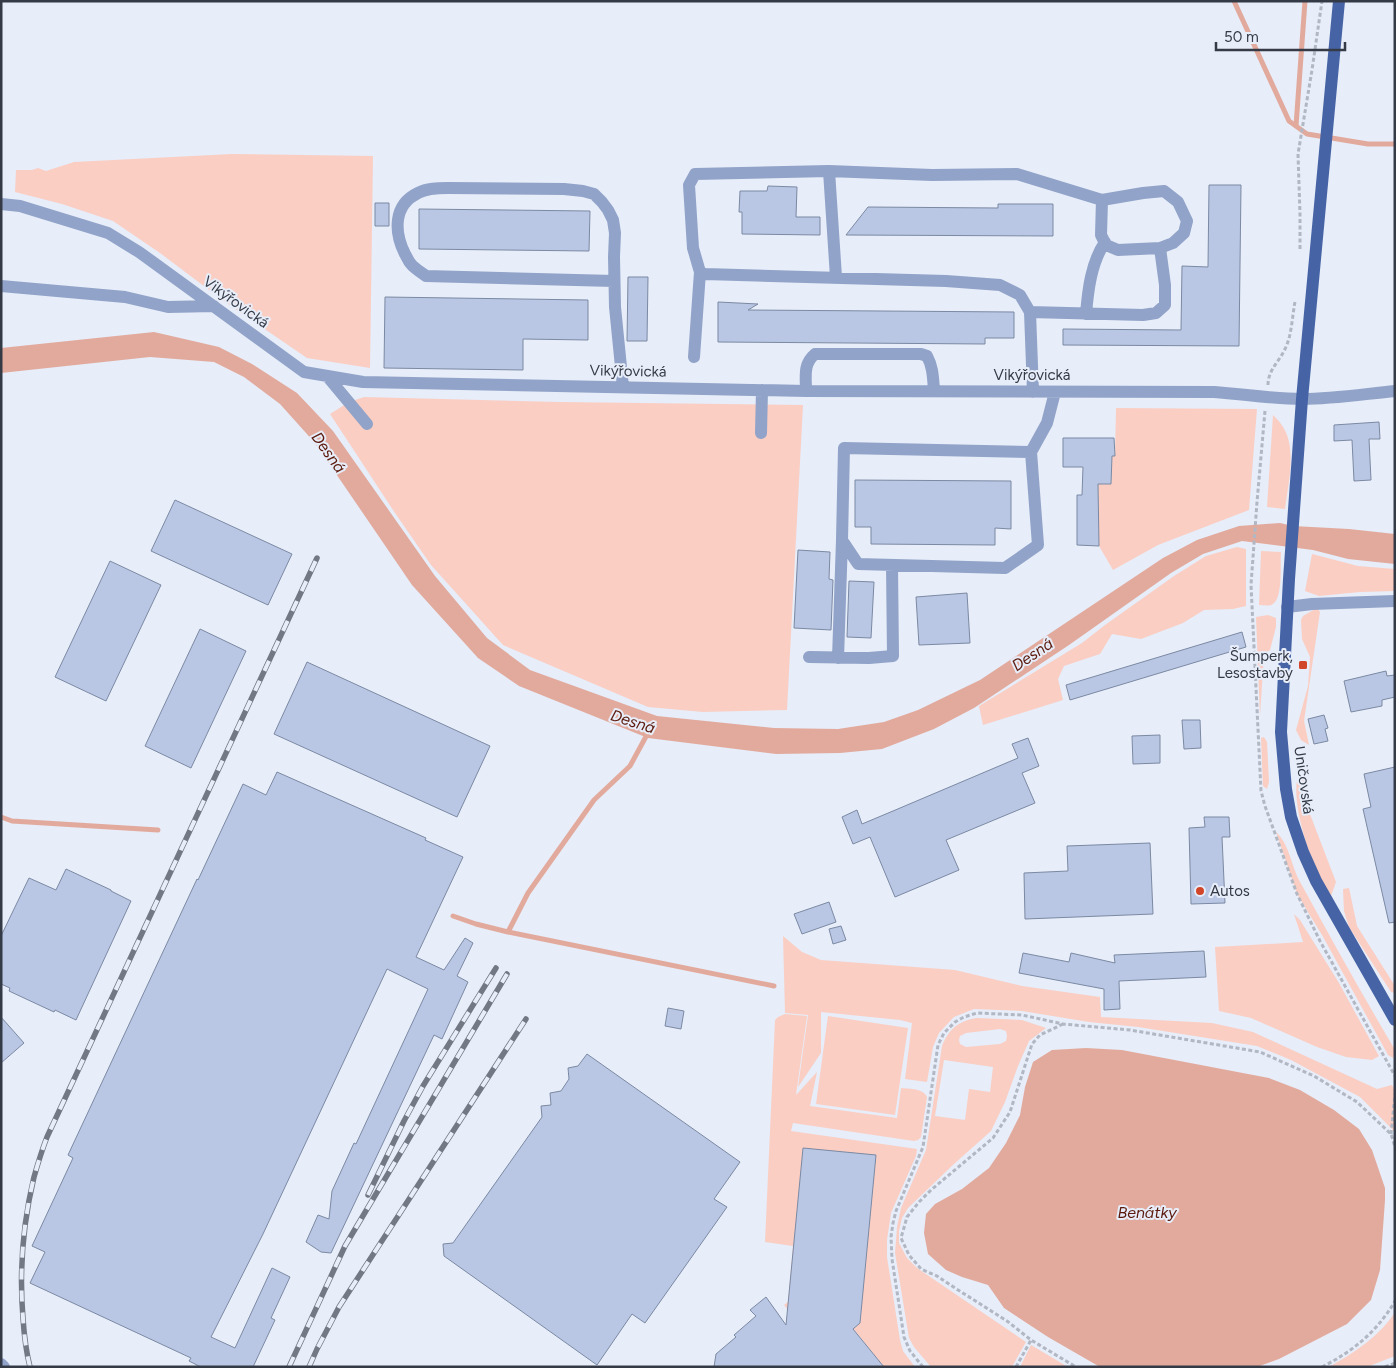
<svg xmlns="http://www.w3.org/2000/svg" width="1396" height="1368" font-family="Figtree,sans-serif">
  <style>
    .green { fill: #facec3; fill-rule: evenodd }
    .water { fill: #e2aa9d }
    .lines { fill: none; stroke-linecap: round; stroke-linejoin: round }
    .stream { stroke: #e2aa9d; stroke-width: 5 }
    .building { fill: #b9c7e4; stroke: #7b89a3 }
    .path { stroke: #b1b7c3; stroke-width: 3; stroke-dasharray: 4 2.5; stroke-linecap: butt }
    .minor { stroke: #91a3c8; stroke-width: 12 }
    .major { stroke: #4664a5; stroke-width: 12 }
    .rail-casing { stroke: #727884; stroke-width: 5.5 }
    .rail { stroke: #e7edf9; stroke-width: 4; stroke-dasharray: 11; stroke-linecap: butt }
    .poi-dot { fill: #d14628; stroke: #e7edf9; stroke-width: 2 }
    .labels { text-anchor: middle; stroke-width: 4; stroke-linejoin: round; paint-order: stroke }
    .street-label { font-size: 15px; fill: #353b46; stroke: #e7edf9 }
    .poi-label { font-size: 15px; fill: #353b46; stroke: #e7edf9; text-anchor: end }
    .water-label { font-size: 16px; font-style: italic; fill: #5c1a0c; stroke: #e7edf9 }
  </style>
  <rect width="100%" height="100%" fill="#e7edf9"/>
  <path class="green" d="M232,154L373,156L370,368L307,358L225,302L160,253L113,221L62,204L15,192L16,170H32L38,168L46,171L74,162Z
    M364,397L560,402L803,405L787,710L703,712L648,707L503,645L431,565L395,513L330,414L349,402Z
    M1116,408L1257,409L1249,510L1158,545L1113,570L1099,546L1097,484H1111L1112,456L1115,455Z
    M1273,415C1276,418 1279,421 1281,424C1298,446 1288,484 1285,509L1267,507Z
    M1237,547L1246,549V606L1233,609L1204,610L1183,623L1141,639L1112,634L1100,654L1064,666L1058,679L1063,700L983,725L979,706L1082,643L1105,625L1174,576L1206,556Z
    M1261,551L1281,552C1280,564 1283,595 1274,603C1270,607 1265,605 1259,605Z
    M1312,554L1358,566L1395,569V591L1360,592L1319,596L1305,591Z
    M1317,608L1320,612L1304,721L1309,745L1301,740L1296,730L1308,686L1310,657L1302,639L1301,620L1303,616Z
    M1268,615L1276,618V627L1270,650L1264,654L1260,716L1256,617Z
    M1264,737L1267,742L1269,782L1267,789L1263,786L1261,738Z
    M1304,779L1308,809L1336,882L1331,896C1326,888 1321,880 1317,872C1307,850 1293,804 1297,781Z
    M1276,832C1289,844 1291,864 1299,880C1330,937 1362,994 1395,1050L1393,1058L1388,1055L1322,935L1297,894Z
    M1349,888L1357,926L1395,986V993L1391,992L1349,927L1344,911L1343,889Z
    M1294,914L1300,920L1339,983L1379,1056L1372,1060L1346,1057L1317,1047L1251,1018L1219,1011L1215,947L1303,942Z
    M783,936L802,952L821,960L955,970L1022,986L1100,997L1101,1017L1212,1023L1253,1032L1377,1089L1392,1085L1395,1091V1132L1360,1097L1291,1060L1257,1046L1138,1027L1089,1022L1022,1011L974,1009L954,1017L939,1033L933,1047L927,1082L905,1079L912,1023L900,1020L821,1012V1053L798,1087L808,1015L785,1013Z
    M785,1014L807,1016L796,1095L817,1072L810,1106L897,1118L901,1088C910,1089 923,1088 927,1097L921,1137L918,1140L914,1141L793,1123L791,1131L917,1149L916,1156L891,1213L887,1240V1257L900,1340L903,1351L915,1367H884L844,1317L800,1325L784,1305L788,1302L793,1246L765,1242L775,1020L778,1017Z
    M828,1016L908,1028L895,1115L816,1104Z
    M977,1018L1022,1020L1046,1028L1029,1041L1018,1066L1005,1102L991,1131L954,1164L908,1208L902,1218L899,1231V1243L907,1258L917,1268L1026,1342L1012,1367H931L914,1347L909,1338L895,1253L897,1227L901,1208L926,1150L942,1046C949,1029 958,1021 977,1018ZM1000,1029L1006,1031L1007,1036L1006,1041L1000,1044L966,1047L960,1044L959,1040L960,1036L966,1033ZM944,1060L993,1067L990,1092L969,1089L965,1120L935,1116Z
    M1395,1312V1356L1367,1367H1329C1354,1353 1380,1336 1395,1312Z
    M1031,1345L1068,1367H1020Z"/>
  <path class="water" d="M154,332L219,347L252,364L297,393L333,431L435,576L487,638L530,670L657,716L774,728L838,729L884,722L918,710L980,680L1163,558L1197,540L1239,526L1280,523L1293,526L1349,529L1395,534V564L1348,559L1313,550L1242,541L1203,554L1171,573L1069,645L974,708L934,729L882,749L840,753L776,754L648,738L519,686L478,658L412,585L315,443L280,404L244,377L214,362L150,357L1,373V348Z
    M1086,1048L1122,1050L1269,1078L1300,1090L1334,1110L1359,1129L1372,1150L1385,1188V1200L1380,1270L1371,1300L1347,1324L1279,1359L1257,1367H1100L1048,1337L1004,1308L988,1285L962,1277L946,1270L928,1254L924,1233L926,1214L935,1204L962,1189L989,1168L1006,1143L1020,1115L1025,1087L1033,1062L1052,1050Z"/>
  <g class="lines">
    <path class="stream" d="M1234,1L1289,121L1307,134L1368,144H1395
      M1296,126L1305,1
      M1,817L12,821L158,830
      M453,916L476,924L508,932L774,986
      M508,932L528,893L594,800L630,766L649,731"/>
  </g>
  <path class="building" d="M1209,185H1241L1239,346L1063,345V329L1181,330L1182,266L1208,267Z
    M768,186L797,187L796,217H820V235L742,234V212H739L740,191H767Z
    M375,203H389V226H375Z
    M998,204H1053V236L846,235L868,207L998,208Z
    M419,209L590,211L589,251L419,249Z
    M628,277H648L647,341H627Z
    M385,297L588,300V340L523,339V370L384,368Z
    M718,302L758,304L748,310L1014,312V338H985V344L718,342Z
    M1379,422L1380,439H1369L1371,480L1354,481L1352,440L1334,441V425Z
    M1063,438H1114L1115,456H1112L1111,484H1098L1099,546L1077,545V495H1082L1083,467H1063Z
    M855,480L1011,481V529L995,528V545L871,544V527H855Z
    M175,500L292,554L268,605L151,551Z
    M798,550L830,552L829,579L833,580L831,630L794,628Z
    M110,561L161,585L106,701L55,677Z
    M849,581L874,582L871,638L847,637Z
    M967,593L970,643L919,645L916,597Z
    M200,629L246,651L191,768L145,746Z
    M1242,632L1246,647L1070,700L1066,685Z
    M307,662L490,746L457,817L274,734Z
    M1386,671L1387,676L1395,675V697L1382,700V706L1351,712L1344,681Z
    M1324,715L1328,728L1325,729L1328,741L1314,744L1308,719Z
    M1182,720H1200L1201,748L1184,749Z
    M1160,735V763L1133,764L1132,736Z
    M1028,738L1039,766L1022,773L1035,803L946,840L959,870L895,897L870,837L853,844L842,817L857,810L862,824L893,811L1018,758L1012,744Z
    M1395,767V922L1389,923L1363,809L1371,807L1364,774Z
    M277,772L426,838L425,840L463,857L416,957L444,970L465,938L473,943L457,976L468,982L442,1039L434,1035L331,1253L321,1252L306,1242L318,1215L329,1219L332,1191L354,1143L356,1144L428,989L387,969L263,1234L211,1337L235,1348L272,1268L290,1277L271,1318L275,1320L253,1367H201L189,1361L191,1358L30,1283L45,1252L32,1246L73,1158L68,1155L197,879L198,880L243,784L266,795Z
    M1204,817H1229L1230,837H1222L1225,903L1191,904L1189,828L1205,827Z
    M1150,843L1153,914L1025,919L1024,873L1068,871L1067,846Z
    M66,869L111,890V891L131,901L76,1020L55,1010L54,1012L9,991L10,988L1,984V936L29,878L56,890Z
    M829,902L836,922L802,934L794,914Z
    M841,926L846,940L833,944L829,929Z
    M1204,951L1206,977L1119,981L1120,1009L1104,1010V989L1019,973L1023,953L1069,962L1071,953L1115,963L1114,955Z
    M668,1008L684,1011L681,1029L665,1026Z
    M1,1017L24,1043L1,1063Z
    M587,1054L740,1162L714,1199L727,1207L645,1323L632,1314L597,1365L444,1256L443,1244L453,1243L542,1117L541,1106L551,1105L550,1093L561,1091L569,1079L568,1068L578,1066Z
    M803,1148L876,1155L860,1323L853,1329L884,1367H714L716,1354L736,1337L734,1335L756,1316L750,1310L766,1297L786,1325Z"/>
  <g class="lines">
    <path class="path" d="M1300,249V214L1298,154L1312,70L1322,1
      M1268,385C1268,370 1279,362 1285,349C1292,335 1292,317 1295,302
      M1265,411L1257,502L1251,585L1261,791L1265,806L1297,894L1320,941L1395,1076
      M1063,1024L1040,1035L1032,1044L1010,1112L993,1138L931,1190L919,1202L907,1217L901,1238L909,1255L921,1269L937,1276L955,1288L1007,1321L1031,1340L1076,1367
      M1391,1134L1395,1094
      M923,1367L910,1351L904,1337L892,1259L891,1237L893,1223L896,1211L923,1147L938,1045L944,1033L955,1022L964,1017L977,1013L1022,1015L1063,1024L1130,1030L1260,1052L1314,1076L1357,1102L1391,1134L1395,1147
      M1016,1367L1031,1340
      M1322,1367C1353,1351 1377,1332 1395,1301
      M1385,1367L1395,1363"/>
    <path class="minor" d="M829,171L932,175L1017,174L1102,200L1143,193L1164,191L1178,202L1187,221L1184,233L1173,243L1160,248L1118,250L1106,245L1101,235L1102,200
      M1,204L20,206L108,233L139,252L304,372L363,382L806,391L1214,392C1243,394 1273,399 1302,399C1333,399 1364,394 1395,391
      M836,277L829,171L695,174L689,185L693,248L700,272L705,274L946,281L1000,285L1020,295L1030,312L1033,392
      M614,281L426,276C421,272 415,269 411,264C408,261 407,257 405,254C394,232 393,205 418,193C427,188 438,188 448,188L564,189L583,191L594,194L602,202L608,210L613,220L615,233L614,257L615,307L623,387
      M1,286L125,297L168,307L214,306
      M1030,312L1143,315L1156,313L1165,305V285L1160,248
      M1086,314C1088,290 1091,263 1105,242
      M694,357L700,272
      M327,376L367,424
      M806,391C806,376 803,364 815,354H921L927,356C933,367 933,378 934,390
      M761,433L762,390
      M1031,452L1038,545L1005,568L858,564L842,540L844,448L1031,452L1047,423L1055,392
      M1287,607L1312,604L1395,601
      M809,657L869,658L893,656L892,565
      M838,658L842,540
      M1,1364L4,1367"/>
    <path class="major" d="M1339,1L1302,399L1289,579L1281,732L1286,789L1291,817L1303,852L1316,881L1395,1020"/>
    <g class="rail-casing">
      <path id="rail" d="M368,1195L404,1121L423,1086L496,968
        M30,1367C26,1351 24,1334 23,1318C19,1270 23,1223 34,1177C38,1163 42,1150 47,1137L317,558
        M289,1367L345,1246L507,974
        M309,1367L317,1349L339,1307L526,1019"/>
    </g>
    <use href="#rail" class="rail"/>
  </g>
  <g class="poi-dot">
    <rect x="1298" y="660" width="10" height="10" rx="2.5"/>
    <circle cx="1200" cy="891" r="5"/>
  </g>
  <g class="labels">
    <g class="street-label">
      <text transform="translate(236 302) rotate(36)" y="5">Vikýřovická</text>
      <text transform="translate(628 371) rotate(1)" y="5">Vikýřovická</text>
      <text x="1032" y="380">Vikýřovická</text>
      <text transform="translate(1304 780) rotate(82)" y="5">Uničovská</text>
    </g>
    <g class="poi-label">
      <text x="1293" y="661">Šumperk,<tspan x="1293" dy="17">Lesostavby</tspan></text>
      <text x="1210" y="896" text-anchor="start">Autos</text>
    </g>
    <g class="water-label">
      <text transform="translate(329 452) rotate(54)" y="6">Desná</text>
      <text transform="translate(1032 654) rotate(-34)" y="6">Desná</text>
      <text transform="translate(633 721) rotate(18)" y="6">Desná</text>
      <text x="1147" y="1218">Benátky</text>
    </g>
  </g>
  <rect width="1396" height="1368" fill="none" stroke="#353b46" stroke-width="5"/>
  <path d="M1216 42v8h129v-8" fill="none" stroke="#353b46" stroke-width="2.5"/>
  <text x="1224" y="42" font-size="15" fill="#353b46" stroke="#e7edf9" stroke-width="4" paint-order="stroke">50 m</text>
</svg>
